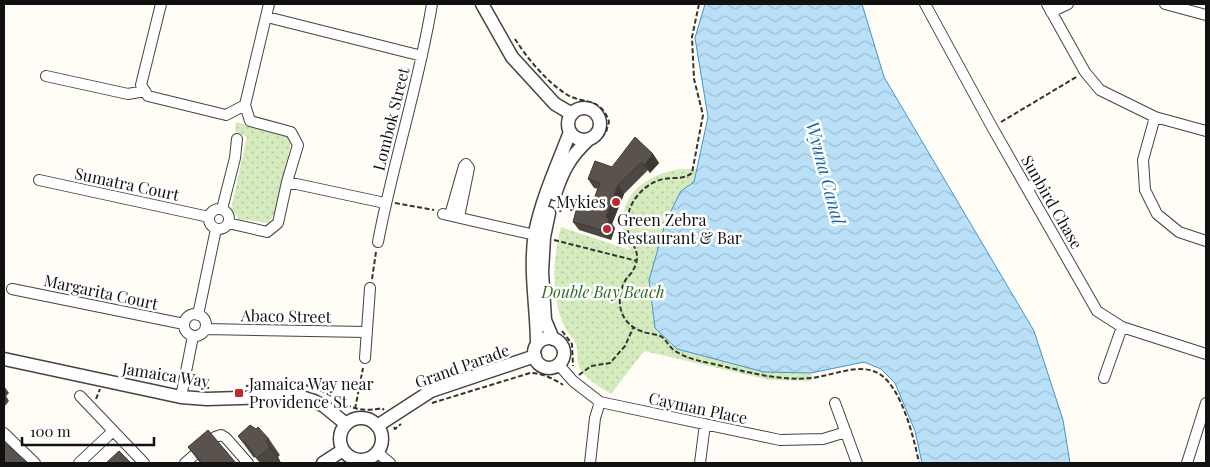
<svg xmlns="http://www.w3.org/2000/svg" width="1210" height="467" font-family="'Playfair Display',serif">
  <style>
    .park { fill: url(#park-dots) }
    .water { fill: url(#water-waves); stroke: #3f96cf }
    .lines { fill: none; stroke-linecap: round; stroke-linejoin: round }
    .minor-casing { stroke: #444; stroke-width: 12 }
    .tertiary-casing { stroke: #444; stroke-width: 15 }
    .path { stroke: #333; stroke-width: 2; stroke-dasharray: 5 2.5; stroke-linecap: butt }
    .minor { stroke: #fff; stroke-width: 10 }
    .tertiary { stroke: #fff; stroke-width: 12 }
    .wall { fill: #4d4742 }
    .shaded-wall { fill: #3f3936 }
    .building { fill: #5a524d; stroke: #3f3936 }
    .poi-dot { fill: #c4262e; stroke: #fff; stroke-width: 2 }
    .labels { text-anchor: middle; stroke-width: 5; stroke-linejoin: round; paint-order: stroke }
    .street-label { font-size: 16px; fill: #111; stroke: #fff }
    .poi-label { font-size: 16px; fill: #111; stroke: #fff; text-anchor: start }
    .park-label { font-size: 16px; font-style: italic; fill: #2f6b1f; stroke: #fff }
    .water-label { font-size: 18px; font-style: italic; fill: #1768a6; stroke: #fff }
  </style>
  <defs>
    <pattern id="park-dots" width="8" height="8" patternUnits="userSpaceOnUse" patternTransform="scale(1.25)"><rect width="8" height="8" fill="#d5ebbd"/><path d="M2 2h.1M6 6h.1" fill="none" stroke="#b6c8a1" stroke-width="1.8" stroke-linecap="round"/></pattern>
    <pattern id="water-waves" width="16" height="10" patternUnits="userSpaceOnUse" patternTransform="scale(1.25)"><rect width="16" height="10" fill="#b9e0f7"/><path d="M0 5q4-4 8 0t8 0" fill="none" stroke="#9ebfd3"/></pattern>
  </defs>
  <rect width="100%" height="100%" fill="#fffdf5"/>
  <path class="park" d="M236,122L286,135L291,143L275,213L268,223L239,219L231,209L247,137L235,131Z
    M680,169H697L694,182L681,191L666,221L650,280L655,328L764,372L811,373L812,381L769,380L644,351L611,394C600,387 581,377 578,363C577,357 578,350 576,344C573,337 566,332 564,325C550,294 553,258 561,227L630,250C627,241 621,230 622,219C626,188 652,174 680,169Z"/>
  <path class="water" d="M705,4H862L884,77L1034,331L1063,420L1070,463H922L915,431L895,383L881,369L864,362L811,373L764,372L677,349L655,328L649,280L666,221L681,191L694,182L708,117L695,38Z"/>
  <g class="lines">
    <g class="minor-casing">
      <path id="minor" d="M161,4L141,85L148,96L226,115L245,105
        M925,4L992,127L1097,311L1122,327L1206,354
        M1047,4L1085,72L1100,90L1155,117L1206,131
        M1165,4L1206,15
        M1051,12L1068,4
        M267,17L422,56
        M46,76L128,94L145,91
        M245,105L269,4
        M1155,117L1143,160L1145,190L1157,214L1179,232L1206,241
        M39,180L209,217
        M287,182L385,203
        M1027,188L1038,182
        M209 219a10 10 0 1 1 20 0a10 10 0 1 1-20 0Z
        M222,209L235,158L237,139
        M443,214L535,235
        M450,215L464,166L466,164L469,168L459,217
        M228,223L267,232L278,223L287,182L298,145L291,132L250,121L245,105
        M378,242C393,162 419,84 432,4
        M12,289L184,324
        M184 325a11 11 0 1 1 22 0a11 11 0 1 1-22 0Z
        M198,315L216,229
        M205,329L366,332
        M365,358L370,288
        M558,364L573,381L600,402L780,440L823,439L846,432
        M1104,378L1122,327
        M80,396L144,463
        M181,397L193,336
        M835,403L857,463
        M4,433L35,463
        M377,452L390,463
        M79,463L113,431
        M185,463L215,437L221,435L226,438L248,463
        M590,463L595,418L600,402
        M700,463L705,424
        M1187,463L1206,403"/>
    </g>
    <g class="tertiary-casing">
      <path id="tertiary" d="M482,4L512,57L555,104L572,114
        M568 124a16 16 0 1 1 32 0a16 16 0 1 1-32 0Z
        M555,194C563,170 570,157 588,140
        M549,213L544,237L542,272L545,320L553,339
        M534 353a15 15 0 1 1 30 0a15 15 0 1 1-30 0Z
        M537,344C537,308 529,270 535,233C542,198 557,166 570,132
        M4,359L181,397L207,399L298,396L314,401L324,406L346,424
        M340 439a21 21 0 1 1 42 0a21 21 0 1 1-42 0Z
        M377,426L431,391L535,356
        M323,463L343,450"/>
    </g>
    <path class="path" d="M699,4L692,37L694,79L703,115L692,173C683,180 674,177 663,179C642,184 626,205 627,226C629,247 645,250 632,272C630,275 627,277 625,281C615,300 619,323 641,331C647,334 657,334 662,337C667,341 670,348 675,351C689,360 706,362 722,366C751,373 780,381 811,378C833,376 861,361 881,375C902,390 914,438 919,463
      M515,39C527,58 546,81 566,94C583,105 601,96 609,122L606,132L599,141
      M1001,122L1078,76
      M395,203L434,210
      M560,212L563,202
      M554,240L637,261
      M372,279L376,252
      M562,331L572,344L573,366
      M579,375L591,366L610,363L625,346L633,328
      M191,385L209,388
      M246,386C265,384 290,381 309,386C340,395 346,416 382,408L384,410
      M96,399L100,389
      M432,403L530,373C541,373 553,378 563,385
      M355,409L363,368
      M394,427L395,429L401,424"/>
    <use href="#minor" class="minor"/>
    <use href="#tertiary" class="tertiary"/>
  </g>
  <path class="wall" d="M653,154L659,163L650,173L648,170L624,194L612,224L615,228L611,240L579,230L573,222L589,212L598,189L594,188L588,179L612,167Z
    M4,386L9,393L6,396L9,401L4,407Z
    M238,436L269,439L280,455L278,457L281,463H260L255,457L254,458L249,451Z
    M188,447L236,463H200Z"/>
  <path class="shaded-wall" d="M653,154L659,163L650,173L644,165Z
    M618,185L624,194L612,224L615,228L611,240L605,231L606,217Z
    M266,441L278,457L281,463L270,448Z"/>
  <path class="building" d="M635,137L653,154L644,165L642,162L618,185L606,217L609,219L605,231L573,222L577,207L589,212L600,183L588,179L595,161L612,167Z
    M250,425L256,429L258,427L269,439L266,441L270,448L257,458L244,441L243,442L238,436Z
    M208,430L236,463H202L188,447Z
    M4,442L27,462L26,463H4Z
    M119,451L131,463H106Z"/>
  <g class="poi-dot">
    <circle cx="616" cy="202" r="5"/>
    <circle cx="607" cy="229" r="5"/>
    <rect x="234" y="388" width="10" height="10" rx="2.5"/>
  </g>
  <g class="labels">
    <g class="street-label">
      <text transform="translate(391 119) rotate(-76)" y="6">Lombok Street</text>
      <text transform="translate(127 184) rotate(12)" y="6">Sumatra Court</text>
      <text transform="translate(1052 202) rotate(60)" y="6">Sunbird Chase</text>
      <text transform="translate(101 292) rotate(12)" y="6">Margarita Court</text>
      <text transform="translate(286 316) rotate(1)" y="6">Abaco Street</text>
      <text transform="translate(462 366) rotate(-20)" y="6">Grand Parade</text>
      <text transform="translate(166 375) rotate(9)" y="6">Jamaica Way</text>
      <text transform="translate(698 408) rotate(12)" y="6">Cayman Place</text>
    </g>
    <g class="poi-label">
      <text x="606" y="208" text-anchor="end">Mykies</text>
      <text x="617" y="226">Green Zebra<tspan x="617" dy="18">Restaurant &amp; Bar</tspan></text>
      <text x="249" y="390">Jamaica Way near<tspan x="249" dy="18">Providence St</tspan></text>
    </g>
    <g class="park-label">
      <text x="603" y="298">Double Bay Beach</text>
    </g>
    <g class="water-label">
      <text transform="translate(825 173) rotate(75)" y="6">Wyuna Canal</text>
    </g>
  </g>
  <rect width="1210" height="467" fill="none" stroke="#111111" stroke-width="10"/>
  <path d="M22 437v8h132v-8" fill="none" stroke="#111111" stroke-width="2.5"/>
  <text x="30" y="437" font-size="15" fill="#111111" stroke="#ffffff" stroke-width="4" paint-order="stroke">100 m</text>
</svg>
